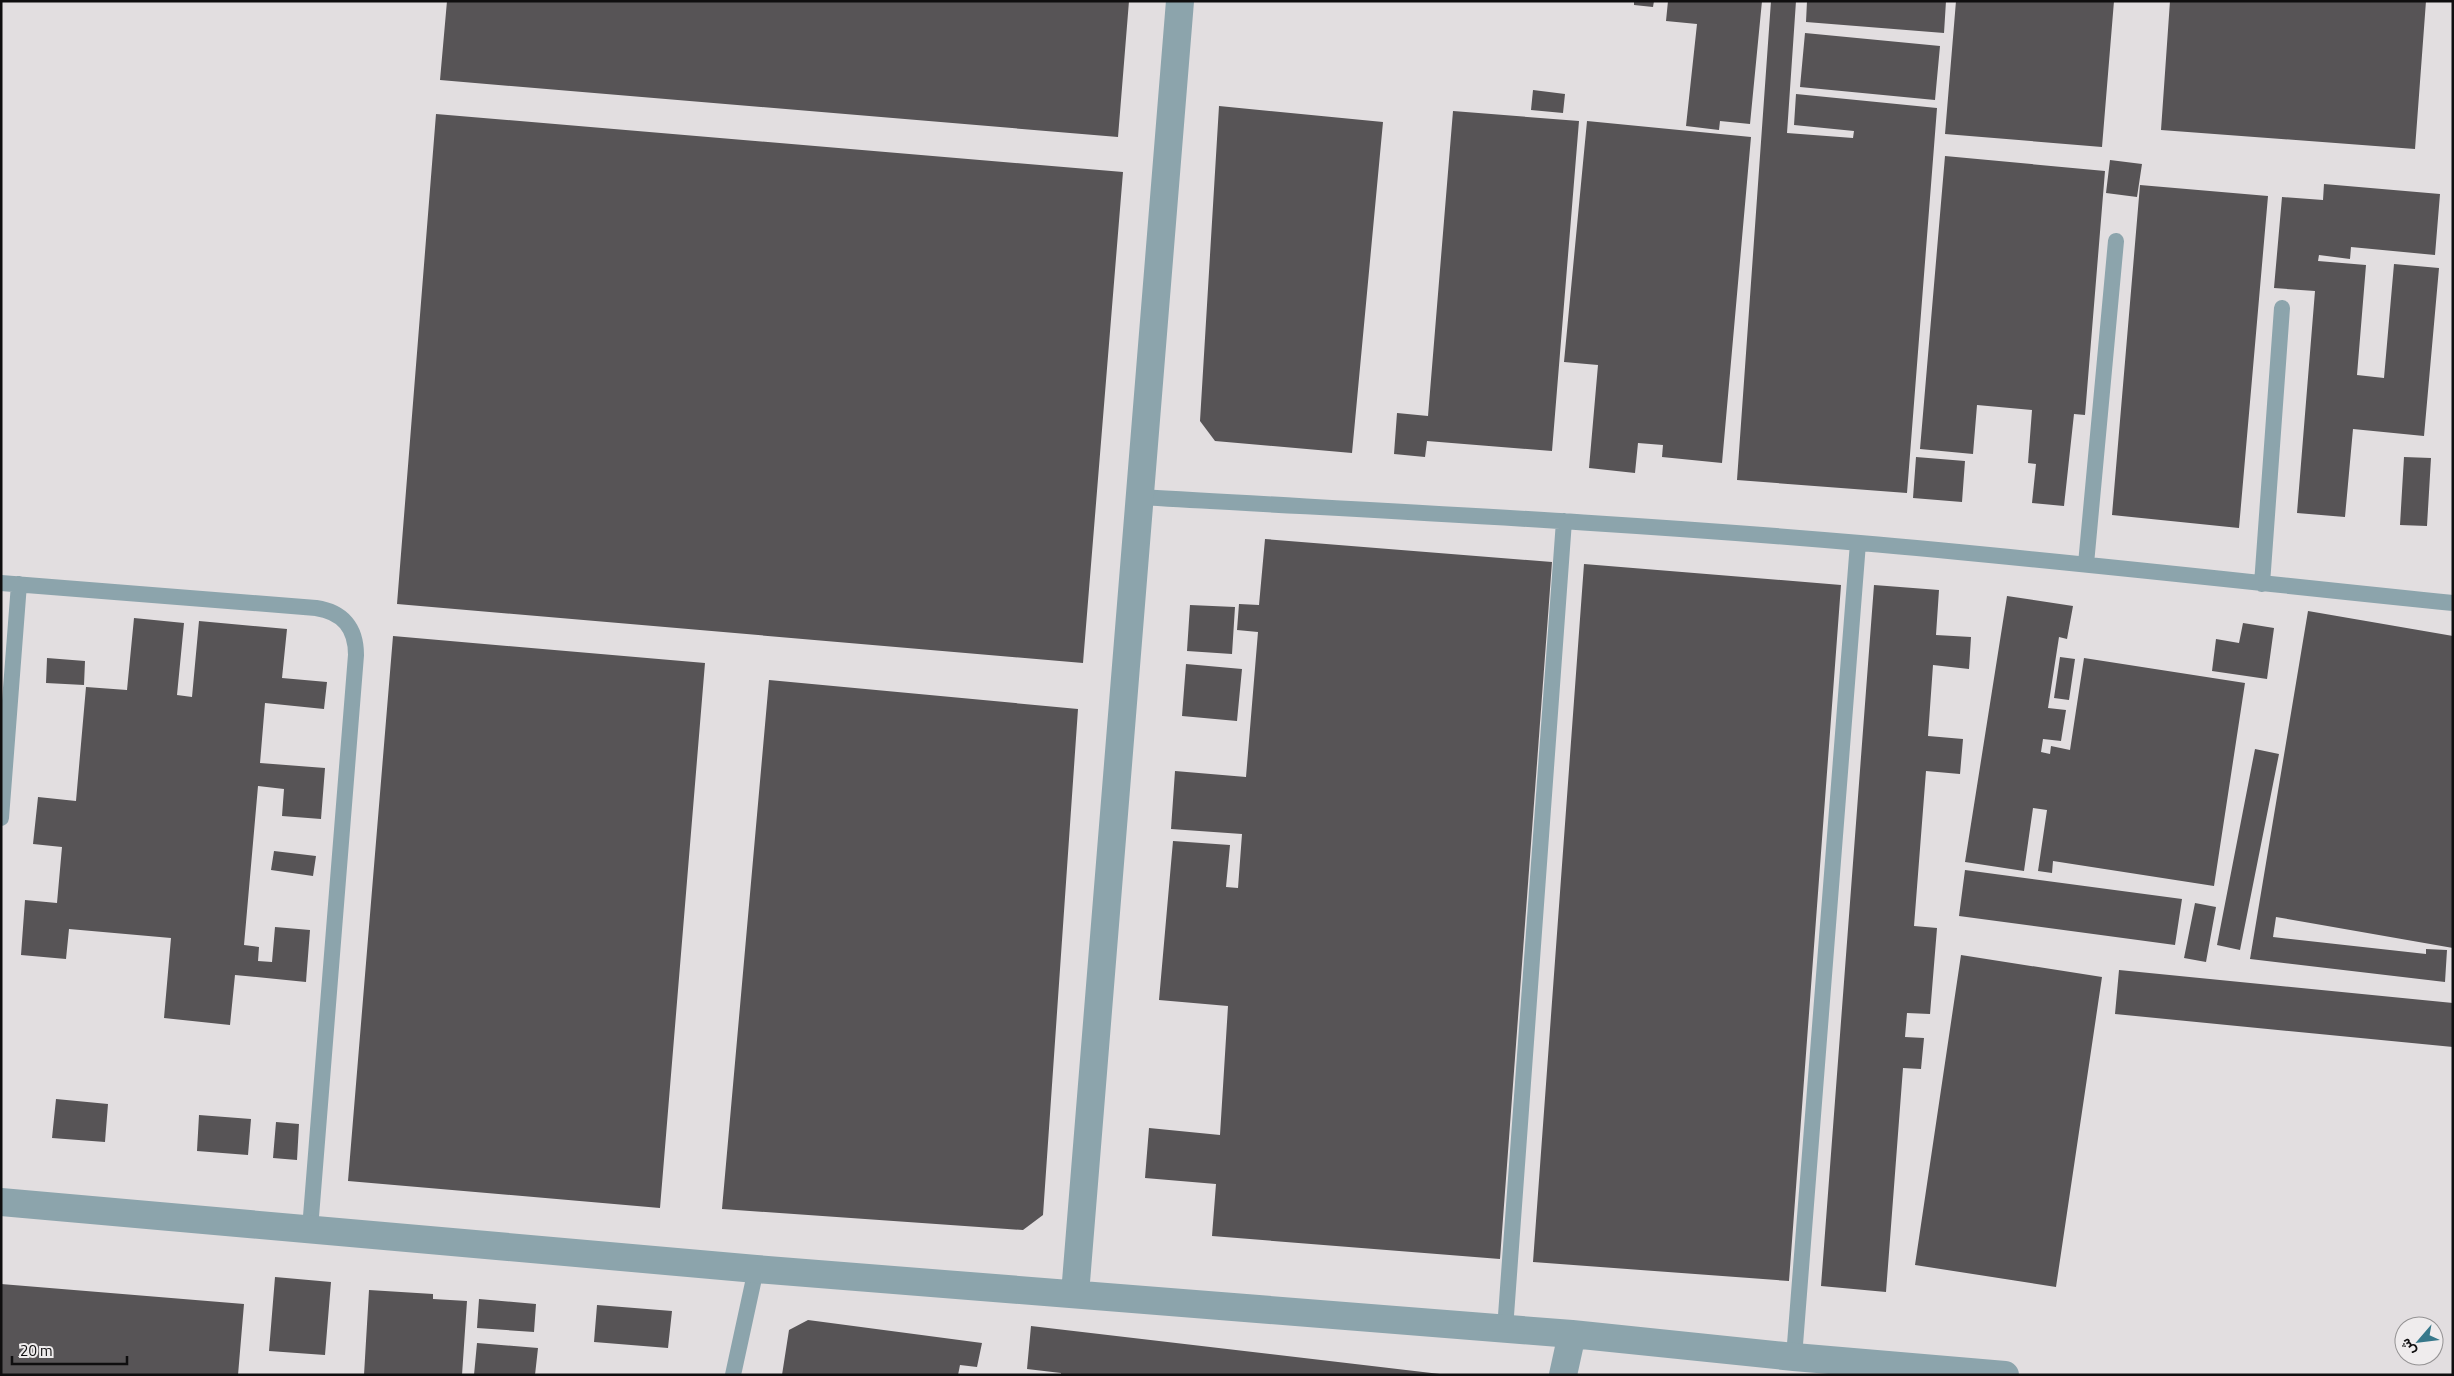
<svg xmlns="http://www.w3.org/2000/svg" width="2454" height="1376" font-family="'Titillium Web',Vazirmatn,sans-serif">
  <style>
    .building { fill: #575456 }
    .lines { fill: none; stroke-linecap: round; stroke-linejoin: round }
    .lane { stroke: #8ca4ac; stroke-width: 16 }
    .street { stroke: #8ca4ac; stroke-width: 28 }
  </style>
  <rect width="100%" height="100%" fill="#e2dee0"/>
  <path class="building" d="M447,1H1129L1118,137L440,80Z
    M1634,1H1654L1653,7L1634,5Z
    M1668,1H1762L1750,124L1720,121L1719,130L1686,126L1697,24L1666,21Z
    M1771,1H1796L1787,133L1853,138L1854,131L1794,125L1796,94L1937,108L1907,493L1737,480Z
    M1807,1H1946L1944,33L1806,22Z
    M1956,1H2114L2102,147L1945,134Z
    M2170,1H2426L2415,149L2161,130Z
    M1805,33L1940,46L1935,100L1800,87Z
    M1533,90L1565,94L1563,113L1531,110Z
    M1219,106L1383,122L1352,453L1215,441L1200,421Z
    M1453,111L1579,121L1552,451L1427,441L1425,457L1394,454L1397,413L1428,416Z
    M436,114L1123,172L1083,663L397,604Z
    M1587,121L1751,137L1722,463L1662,457L1663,445L1638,443L1635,473L1589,468L1598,365L1564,362Z
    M1945,156L2105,171L2085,415L2074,414L2064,506L2032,503L2036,464L2028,463L2032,410L1977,405L1973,454L1920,449Z
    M2110,160L2142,164L2137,197L2106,193Z
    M2324,184L2440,194L2435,255L2351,247L2350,259L2319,255L2318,261L2366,265L2357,375L2384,378L2394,264L2439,268L2424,436L2353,429L2345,517L2297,513L2315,291L2274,288L2282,197L2323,200Z
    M2140,185L2268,196L2239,528L2112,515Z
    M1916,457L1965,461L1962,502L1913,498Z
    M2404,457L2431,458L2427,526L2400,525Z
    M1265,539L1552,562L1500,1259L1212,1236L1216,1184L1145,1178L1149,1128L1220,1135L1228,1006L1159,1000L1173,841L1230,845L1226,887L1238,888L1242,834L1171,829L1175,771L1246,777L1258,632L1237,630L1239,604L1259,605Z
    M1584,564L1841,585L1789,1281L1533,1262Z
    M1874,585L1939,590L1936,635L1971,637L1969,669L1933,665L1928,736L1963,739L1960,774L1926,771L1914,926L1937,928L1930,1014L1907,1013L1905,1037L1924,1038L1921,1069L1903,1068L1886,1292L1821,1286Z
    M2007,596L2073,606L2067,639L2059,637L2048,708L2066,710L2061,741L2043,739L2041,752L2050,754L2051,746L2070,750L2084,658L2245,683L2214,886L2053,861L2052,873L2038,871L2047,810L2033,808L2024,871L1965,862Z
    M1190,605L1235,607L1232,654L1187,651Z
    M2308,611L2453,636V948L2276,917L2273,937L2426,954V949L2447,950L2445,982L2250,959Z
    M134,618L184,623L177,695L192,697L199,621L287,629L282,678L327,682L324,709L265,703L260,763L325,768L321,819L282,816L284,789L258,786L244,945L259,947L258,961L272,962L275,927L310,930L306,982L235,975L230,1025L164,1018L171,938L69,929L66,959L21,955L25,900L57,903L62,847L33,844L38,797L76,801L86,687L127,690Z
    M2243,623L2274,628L2267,679L2212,671L2216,639L2239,643Z
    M393,636L705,663L660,1208L348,1181Z
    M2060,657L2075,659L2069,700L2054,698Z
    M47,658L85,661L84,685L46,683Z
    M1186,664L1242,669L1237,721L1182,716Z
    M769,680L1078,709L1043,1215L1023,1230L722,1209Z
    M2255,749L2279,754L2240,950L2217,945Z
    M274,851L316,856L313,876L271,870Z
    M1965,870L2182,899L2175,945L1959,916Z
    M2195,903L2216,907L2206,962L2184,958Z
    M1961,955L2102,977L2056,1287L1915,1265Z
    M2119,970L2453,1003V1047L2115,1014Z
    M56,1099L108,1104L105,1142L52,1138Z
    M199,1115L251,1119L248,1155L197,1151Z
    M276,1122L299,1124L297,1160L273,1158Z
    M275,1277L331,1282L325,1355L269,1351Z
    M1,1284L244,1304L238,1375H1Z
    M369,1290L433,1294V1299L467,1301L462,1375H364Z
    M479,1299L536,1304L534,1332L477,1328Z
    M597,1305L672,1311L668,1348L594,1342Z
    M808,1320L982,1343L977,1367L960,1365L958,1375H782L789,1330Z
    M1031,1326L1440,1374V1375H1061V1373L1027,1369Z
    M477,1343L538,1348L535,1375H474Z"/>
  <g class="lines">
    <path class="lane" d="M1140,497C1380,511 1620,522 1860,543C2058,560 2255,583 2453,603
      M2086,564L2116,241
      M1,583L316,608C343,612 356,628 356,655L310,1229
      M2262,584L2282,308
      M1,818L19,584
      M1505,1329L1564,521
      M1794,1357L1858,543
      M733,1375L756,1269"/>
    <path class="street" d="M1,1202L756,1269L1572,1334L1794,1357L2005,1375
      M1075,1294L1180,1
      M1563,1375L1572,1334"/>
  </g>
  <rect width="2454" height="1376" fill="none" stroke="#0f0e0f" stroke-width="5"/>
  <g transform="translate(2419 1341) rotate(242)"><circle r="24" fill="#efeced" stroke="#959394"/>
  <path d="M0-4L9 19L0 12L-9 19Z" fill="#37788b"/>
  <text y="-8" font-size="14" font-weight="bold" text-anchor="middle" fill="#0f0e0f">ش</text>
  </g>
  <path d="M12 1356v8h115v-8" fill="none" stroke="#0f0e0f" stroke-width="2.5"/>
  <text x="20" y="1356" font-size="15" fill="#0f0e0f" stroke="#efeced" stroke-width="4" paint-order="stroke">20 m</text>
</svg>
